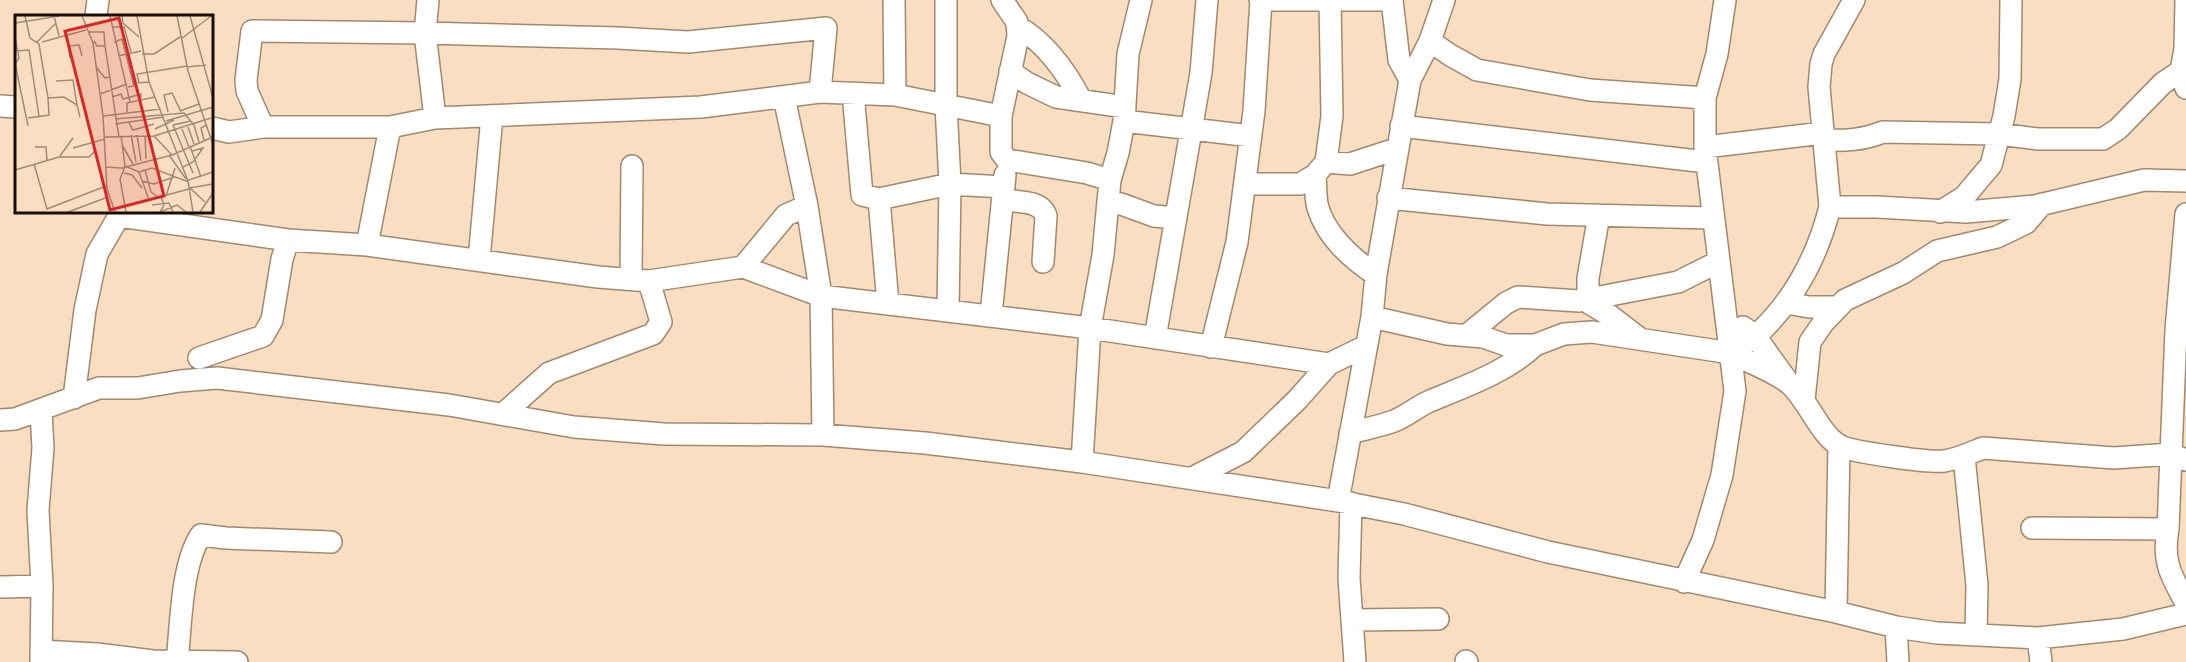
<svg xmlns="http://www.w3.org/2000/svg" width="2186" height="662" font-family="'Exo 2',sans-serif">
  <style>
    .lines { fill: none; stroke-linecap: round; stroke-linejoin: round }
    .minor-casing { stroke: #a2886d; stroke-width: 24 }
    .minor { stroke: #fff; stroke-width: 21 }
    .inset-road { fill: none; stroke: #a08b76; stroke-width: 1.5 }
    .view { fill: #d62828; fill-opacity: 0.15; stroke: #d62828; stroke-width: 3 }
    .inset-edge { fill: none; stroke: #180e05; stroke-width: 3 }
  </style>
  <rect width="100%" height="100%" fill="#fadec2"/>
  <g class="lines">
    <g class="minor-casing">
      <path id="minor" d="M428,0L425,33L435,118
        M894,0L895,95
        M1002,0L1017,22L1018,36L1001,116V152L1007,160L1087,173L1110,180
        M1260,0H1392
        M1392,0L1399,60L1410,80
        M2186,0L2185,49L2181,71L2186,88
        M96,16L98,0
        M1017,26C1046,43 1066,71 1081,100
        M1430,41L1450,55L1477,70L1590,90L1705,98
        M1010,71L1027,83L1056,97L1125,107
        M853,93L862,195L879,199
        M784,97L807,206L821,296L823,435
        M0,106L16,107
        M1124,121L1251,136
        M1401,126L1706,162
        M263,127L247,91L246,80L252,31L425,33L618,38L688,42L826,28L820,92
        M212,128L229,132L263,127H390L435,118L701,107L820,92L895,95L1001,116
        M1824,140C1845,141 1863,140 1883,132L1999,134L2038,139H2103L2118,129L2163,83L2181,71
        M1705,147L1823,133
        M1326,162L1350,164L1396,149
        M1315,175C1316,185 1315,198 1318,208C1327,237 1351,258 1376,275
        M1245,184H1300L1315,175L1326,162L1332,116L1330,0
        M1388,198L1547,214L1712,218
        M1003,200C1017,202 1041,200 1046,216L1043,262
        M1108,204H1121L1154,216L1176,218
        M1830,207L1819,87L1821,64L1824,54L1854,0
        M1940,212L1964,197L1991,165L2004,116L2010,79L2011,0
        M2186,214L2176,330L2168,529C2162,561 2171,576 2186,603
        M1599,215L1588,278V299L1589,303L1609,315L1639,338
        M367,245L390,127
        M479,260L492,116
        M743,267L786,215L807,206
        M631,279L632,166
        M1787,303L1809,307H1838
        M888,304L879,199L950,184L946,105V0
        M948,310L950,184L1004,187
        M991,315L1005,175
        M1372,317L1447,334L1483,337L1506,345H1535L1564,334L1592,332L1731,353C1740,346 1752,340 1761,331C1795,298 1818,254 1830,207H1877L1966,212L2035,206L2144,180L2186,181
        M1743,327L1755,336L1786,379
        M1467,335L1506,303L1518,297L1579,301L1678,282L1718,262
        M1155,338L1201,73L1207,0
        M1211,347L1237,242L1254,111L1261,0
        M1731,353C1750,363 1775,371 1791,385C1809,402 1820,435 1840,446C1852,452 1930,463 1944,461C1958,459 1970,453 1983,448L2114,458L2171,454L2186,460
        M199,358L263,336L272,320L282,259L288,240L367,245L598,277L649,281L743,267L821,296L1090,328L1329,364L1366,346
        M74,398L85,310L97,254L119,216L288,240
        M1804,400L1810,342L1823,323L1845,300L1903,273L1937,251L1997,237L2026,223L2042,204
        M503,414L549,373L653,334L661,322L649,281
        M0,420L15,419L99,388H138L180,381L217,378L449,405L574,427L664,434L823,435L925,443L1082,462L1338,501L1404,514L1548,552L1836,612L1896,627L1937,633L2038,638L2123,629L2186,614
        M1350,433C1365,429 1380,426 1394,421C1407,416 1418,406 1430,401C1466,386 1507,372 1535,345
        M1964,456L1977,585L1976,634
        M1082,462L1090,328L1103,255L1110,180L1118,153L1124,121L1128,54L1141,0
        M1192,478L1243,452L1297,400L1329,364
        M1338,501L1372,317L1376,274L1410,80L1430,41L1444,0
        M1351,503L1349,578L1355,662
        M2032,528L2168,529
        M1684,582L1703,540L1722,475L1735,391L1705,147V98L1717,54L1725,0
        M0,587L42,586
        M1836,612L1839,445
        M1352,620L1438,619
        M1896,627L1898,662
        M2038,638L2041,662
        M41,651L97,654L153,661L237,662
        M1466,661L1467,662
        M41,662L42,586L38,510L43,448L41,411
        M177,662C181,626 181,565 201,535L226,538L331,542"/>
    </g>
    <use href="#minor" class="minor"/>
  </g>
  <g transform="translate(15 15)">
    <rect width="198" height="198" fill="#fadec2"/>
    <path class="inset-road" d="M10,1L15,23L24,29L33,83M39,1L44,21M67,1L78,28L88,101L92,174L100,197M95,1L115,87M107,1L108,8L124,22M122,1L134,67L173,166L178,197M162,1L173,56L198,130M175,1L198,83M0,8L44,1M97,12H109L116,37M73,17H89L90,31M52,20L55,43M0,22L4,43L0,49M166,24L196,1M79,26L82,31H90L104,122M22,27L40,9M27,27L71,15M99,27L107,24L119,71L113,72M54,31L64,30L67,41M0,36L14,35L24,101M127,39H139L165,22M103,41L126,36M0,48L13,111M81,52L90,63L94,62M172,52L191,50M41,66L58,65L62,90M134,67L124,68L122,59L172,51M85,79L112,69M97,82L106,79L108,84L126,79V83M165,96L184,89M112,97V88L140,82M153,97L149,80L157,78L166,97M88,101L146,94M13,103L34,100L33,83L49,82L62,90L65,102M100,104L169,98L179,110L184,127M151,106L198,92M114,108L118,115L139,109M100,109L149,102M158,110L178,158M158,110L176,106M173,112L179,129M140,114L159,105M167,114L174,132M116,120L121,147M122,120L126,146M106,121L110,151L124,157L134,185M130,121L131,144M139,121L157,140L198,122M90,122L139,121L196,103M189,125L186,113L191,110M107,130L118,149M175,131L186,162M20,132H31L32,146M58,133L90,124M154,140L171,164M45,141L58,123M19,149L32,194L91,171M91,152L107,153L157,140M110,152L105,164L111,197M168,152L178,147L188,133L177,136M0,155L44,142H74L80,136M130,155L136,177L143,182M124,157L137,153L171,166L198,157M109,158L117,160L127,173M127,166L139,169L159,162M174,173L198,169M175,173L190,187M151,181L160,153M146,182L149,190L145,197L162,190L171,197M137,190L154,188L158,197M99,194L174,174M53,197L93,182M185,197L198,178"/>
    <path class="view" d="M104,3L149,181L95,195L50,16Z"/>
    <rect width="198" height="198" class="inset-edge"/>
  </g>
</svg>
